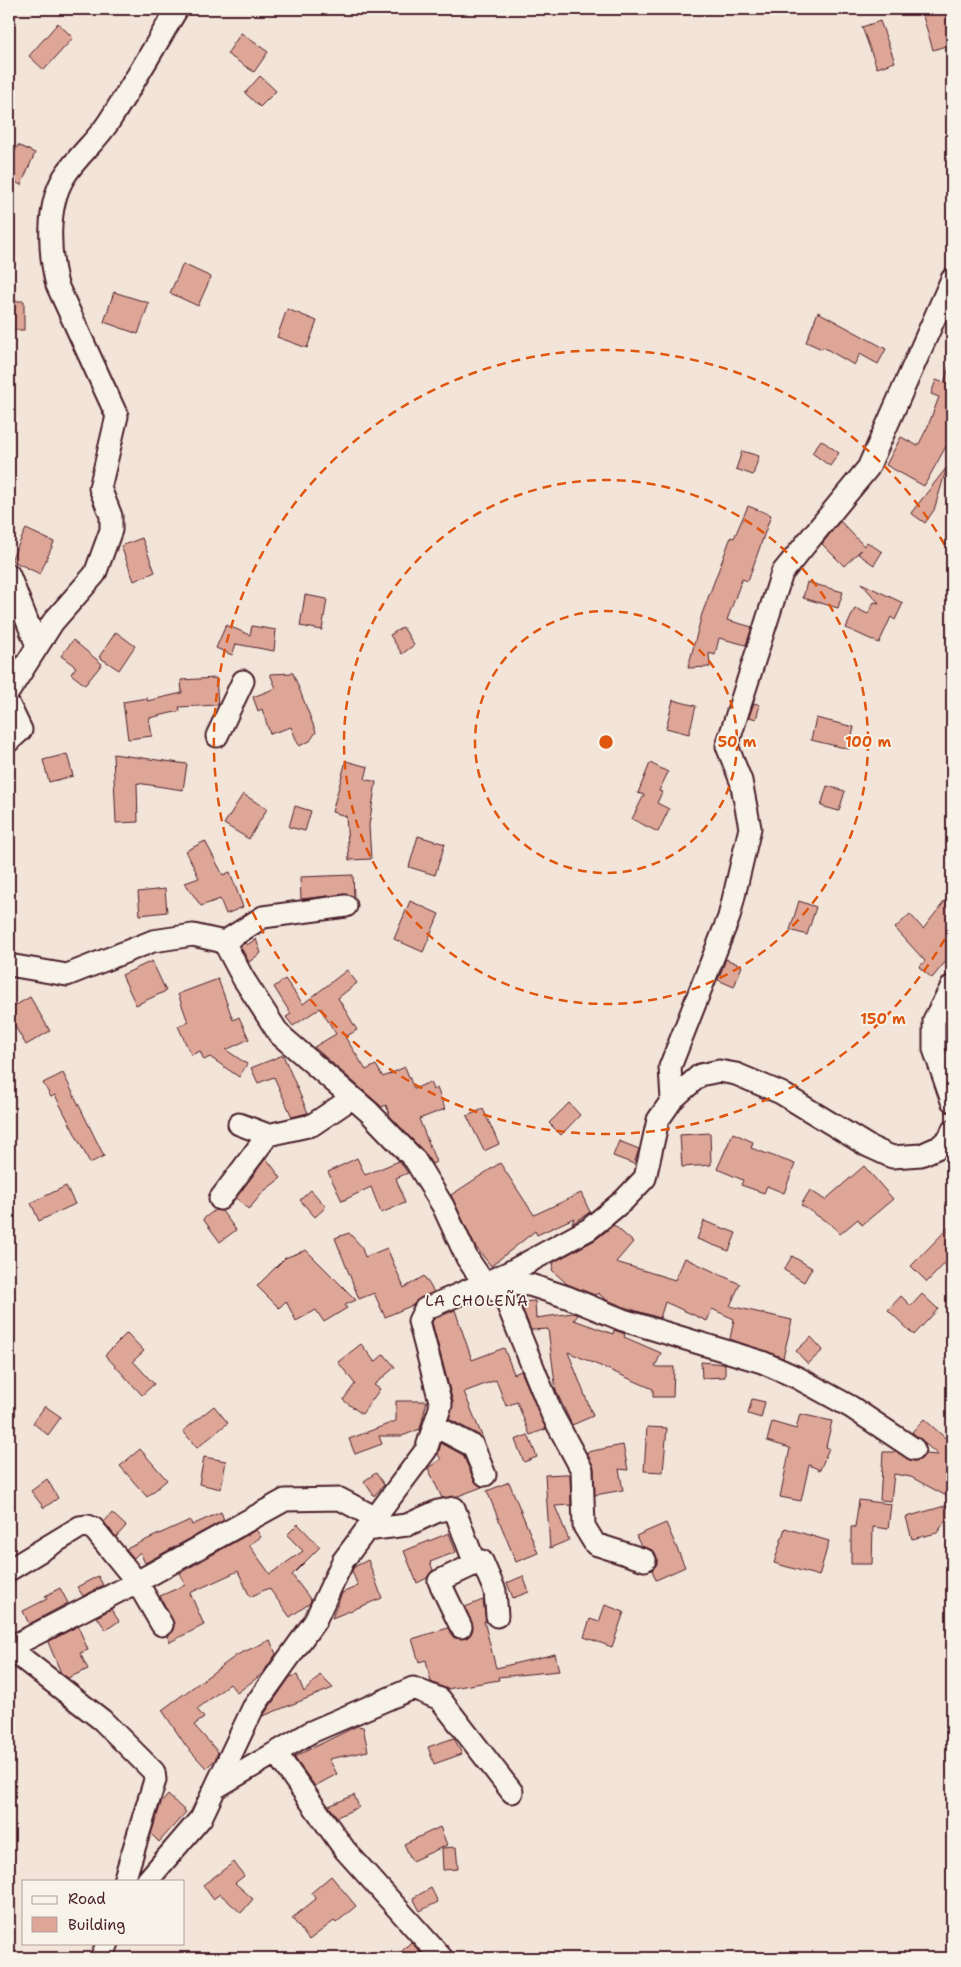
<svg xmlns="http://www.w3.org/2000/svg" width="961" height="1967" font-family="'Shantell Sans',sans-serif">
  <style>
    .building { fill: #dea697; stroke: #4a1f2b }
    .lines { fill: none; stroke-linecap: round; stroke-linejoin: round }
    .minor-casing { stroke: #4a1f2b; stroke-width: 25 }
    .minor { stroke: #f7f3e8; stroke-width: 21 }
    .ring { fill: none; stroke: #e0560e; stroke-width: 2.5; stroke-dasharray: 9 6 }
    .labels { text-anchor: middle; stroke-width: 4; stroke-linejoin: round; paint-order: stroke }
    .quarter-label { font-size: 15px; letter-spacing: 1px; fill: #4a1f2b; stroke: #f7f3e8 }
    .centre { fill: #e0560e; stroke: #f7f3e8; stroke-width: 2.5 }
    .ring-label { font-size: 15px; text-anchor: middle; font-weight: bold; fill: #e0560e; stroke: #f7f3e8; stroke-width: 4; stroke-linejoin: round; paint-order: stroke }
  </style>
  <rect width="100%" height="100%" fill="#f2e4d8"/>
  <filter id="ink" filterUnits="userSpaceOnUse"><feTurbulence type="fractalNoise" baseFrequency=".02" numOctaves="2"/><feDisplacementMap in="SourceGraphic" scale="10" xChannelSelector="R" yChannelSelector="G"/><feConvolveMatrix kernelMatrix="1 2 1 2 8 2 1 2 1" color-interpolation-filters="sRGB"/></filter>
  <g filter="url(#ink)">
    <path class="building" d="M936,9H952V44L933,50L922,13Z
      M880,21L895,62L877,68L862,27Z
      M58,23L73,38L44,70L29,56Z
      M241,33L268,52L254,72L227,54Z
      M260,76L276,91L260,107L245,93Z
      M18,145L35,153L21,185L9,179V164Z
      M183,264L211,277L198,306L170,293Z
      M114,292L149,303L138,334L104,322Z
      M9,301H24V330H9Z
      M287,309L317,321L307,348L277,337Z
      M818,312L886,349L878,364L860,354L854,365L823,347L822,349L806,342Z
      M950,364L952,365V442L949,441L924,486L886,465L901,437L918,446L928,426L939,397L931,394L936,380L944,383Z
      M821,440L839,453L830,466L812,453Z
      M742,451L759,456L753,475L736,469Z
      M947,467L934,510L925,523L911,513Z
      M748,506L771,515L748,581L742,579L727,620L752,627L746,645L719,638L715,655L709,653L710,667L688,668L702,614L731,537L734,538Z
      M840,521L864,546L867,542L882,552L874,565L858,554L861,550L844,566L822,544Z
      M26,529L54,542L40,574L11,560Z
      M142,538L155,572L134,581L121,546Z
      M807,582L843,592L838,608L803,598Z
      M861,583L903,603L895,620L891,617L879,643L846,628L855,608L868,614L874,602L879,603Z
      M305,595L327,599L322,630L300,626Z
      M226,625L250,635L252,626L276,630L274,651L236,644L232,655L216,648Z
      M403,627L414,645L402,654L390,635Z
      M116,632L135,646L119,670L99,657Z
      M73,640L102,664L85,685L71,674L76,667L61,656Z
      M293,673L316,732L310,741L299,746L291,727L270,734L262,709L258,711L253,697L276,688L270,674Z
      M216,678L218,705L179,707L180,711L149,718L152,736L128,739L123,702L147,698V701L182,693L181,680Z
      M673,700L696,706L689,734L666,728Z
      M754,703L760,705L756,719L749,717Z
      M816,718L854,727L849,749L811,740Z
      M67,754L73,776L49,782L43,760Z
      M113,754L187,764L183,790L137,783L138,822L116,823Z
      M346,761L368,767L365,779L376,782L369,825L371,859L349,860L346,816L332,812Z
      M650,763L668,772L659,791L662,792L657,803L669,809L658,832L632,819L644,795L638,793Z
      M827,786L845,791L839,811L821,806Z
      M243,794L267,809L249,839L224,824Z
      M295,806L311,811L305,831L289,827Z
      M418,836L445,844L435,875L409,867Z
      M205,841L223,875L230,872L243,907L226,914L220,899L201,906L185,883L199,878L186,851Z
      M353,875L354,897L344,894L301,899L300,877Z
      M165,889L167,912L140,915L138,892Z
      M952,892V954L932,978L919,967L925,961L895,928L910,914L923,929Z
      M410,901L439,914L423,952L394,939Z
      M799,901L816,907L807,935L790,930Z
      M256,939L261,953L249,962L240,946L245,943L247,945Z
      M726,959L742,966L734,987L718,980Z
      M152,961L166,991L136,1005L122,975Z
      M347,970L357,983L338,998L357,1030L345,1037L366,1070L376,1065L383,1077L405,1067L414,1089L430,1082L433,1090L437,1088L445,1109L419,1119L436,1162L432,1164L424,1152L390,1116L386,1105L382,1107L314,1047L336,1034L320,1008L293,1026L286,1017L291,1014L274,987L285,979L303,1004Z
      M218,979L233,1020L239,1017L249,1039L226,1050L247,1064L239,1077L210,1057L204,1060L200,1051L191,1055L178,1026L188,1022L178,994Z
      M30,997L50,1031L26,1045L9,1016V1009Z
      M283,1055L308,1113H307L292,1117L274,1077L258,1083L251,1068Z
      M63,1073L104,1156L90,1163L55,1095L51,1097L43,1083Z
      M569,1103L580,1115L561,1135L549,1123Z
      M483,1109L499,1144L484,1151L467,1116Z
      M710,1133L711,1165L682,1167L680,1135Z
      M733,1133L753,1142L751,1148L795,1164L784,1193L767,1186L764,1193L741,1185L743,1180L717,1169Z
      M619,1141L639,1149L634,1164L613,1156Z
      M266,1158L281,1178L264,1191L249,1209L236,1198Z
      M357,1158L365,1175L399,1161L408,1173L396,1178L405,1203L381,1213L371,1187L342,1201L328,1172Z
      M500,1163L534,1215L581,1193L590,1212L572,1224L574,1218L537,1235L535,1231L491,1266L475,1246L451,1195Z
      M864,1166L893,1199L862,1225L858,1219L840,1234L833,1226L801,1205L810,1190L825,1200Z
      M66,1186L75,1204L39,1221L31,1203Z
      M311,1190L326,1207L315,1217L300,1200Z
      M215,1210L222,1211L236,1230L220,1242L203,1219Z
      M704,1221L736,1233L729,1251L697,1239Z
      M952,1224V1256L927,1282L911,1266Z
      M614,1225L633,1242L616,1262L675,1280L685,1258L740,1284L730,1306L792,1320L783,1358L730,1339L734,1319L712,1309L707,1321L665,1302L660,1318L627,1308L605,1299L598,1293L595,1295L567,1284L552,1270L554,1262L595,1240Z
      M349,1233L361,1246L365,1257L387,1248L404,1288L424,1276L434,1292L420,1298L413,1305L385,1317L374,1293L359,1299L335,1238Z
      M306,1250L356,1300L345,1305L347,1308L324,1322L316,1310L296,1321L286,1301L279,1308L257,1286L285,1258Z
      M792,1256L812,1268L804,1282L784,1270Z
      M922,1294L938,1309L914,1335L888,1310L901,1296L911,1306Z
      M535,1301L536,1318L573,1313L578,1315L574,1320L613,1334L614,1330L625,1334L624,1337L661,1353L655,1367H674L673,1397H653V1389L568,1352L593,1416L572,1425L556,1391L548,1329L531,1330L520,1302Z
      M455,1310L472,1360L504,1348L514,1374L521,1371L546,1429L530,1435L517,1402L506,1406L496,1380L464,1392L484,1441L479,1435L449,1419L453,1402L432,1322L434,1319Z
      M127,1333L144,1351L133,1361L154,1384L142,1395L105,1355Z
      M811,1337L823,1350L808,1364L796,1351Z
      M361,1344L375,1362L384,1354L395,1367L374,1385L380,1389L362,1414L343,1400L355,1384L338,1362Z
      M701,1362L725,1364V1377L702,1378Z
      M752,1399L765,1402L761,1418L748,1414Z
      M396,1401H427L420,1429L402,1436H379L382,1444L355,1454L349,1439L396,1421Z
      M45,1406L61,1417L48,1435L33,1423Z
      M214,1406L228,1423L197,1448L183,1431Z
      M800,1414L832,1421L826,1447L829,1448L820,1470L809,1465L801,1501L780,1497L790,1448L767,1441L772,1422L796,1429Z
      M924,1419L952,1444V1499L911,1477L894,1474L891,1501L880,1500L883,1452H897L914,1461L920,1460L925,1454L938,1455L912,1432Z
      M647,1427L667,1428L663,1472L644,1471Z
      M528,1435L537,1457L524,1462L515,1440Z
      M441,1443L463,1455L474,1480L482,1487L458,1496L442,1498L428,1468L441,1459L438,1455Z
      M623,1445L628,1470L619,1469L623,1490L595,1495L594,1469L587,1452Z
      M140,1449L167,1480L147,1497L120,1466Z
      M204,1457L226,1461L221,1489L199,1484Z
      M376,1473L384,1485L374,1496L364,1481Z
      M564,1474H570L571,1505L555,1506L569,1540L550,1548L545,1475Z
      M47,1479L58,1498L44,1508L31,1491Z
      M509,1482L538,1553L516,1562L487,1491Z
      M859,1500L891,1504L888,1529L873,1527L872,1564H851V1527H855Z
      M952,1504V1511L937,1533L912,1539L906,1517Z
      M221,1512L224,1520L145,1563L140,1552L134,1558L126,1549L190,1520L192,1525Z
      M112,1513L126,1526L116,1537L104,1522Z
      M666,1523L685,1567L656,1580L652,1570L657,1564V1557L654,1551L641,1546L636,1536Z
      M298,1524L320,1547L292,1575L311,1600L310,1603L290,1617L269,1588L250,1597L238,1571L190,1593L204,1625L170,1642L167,1636L173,1632L174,1624L160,1596L185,1585L180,1573L256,1530L261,1537L249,1545L270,1574L303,1551L287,1535Z
      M785,1528L829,1541L819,1576L774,1563Z
      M449,1533L456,1552L430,1562L433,1570L427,1578L417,1583L404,1551Z
      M368,1560L382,1598L332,1618L342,1593L358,1586L352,1571L354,1567Z
      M98,1576L103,1585L83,1596L77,1587Z
      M523,1576L529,1592L513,1598L507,1583Z
      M60,1588L68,1603L29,1624L23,1611L47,1599L45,1596Z
      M483,1600L486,1621H484L496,1668L555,1654L559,1671L498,1677L499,1680L447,1689L431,1682L426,1660L419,1662L412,1639L448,1628L454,1638H467L473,1627L465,1607Z
      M605,1605L624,1612L612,1647L584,1637L590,1619L599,1622Z
      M111,1609L119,1621L106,1630L97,1617Z
      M78,1626L88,1650L80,1653L88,1669L68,1678L61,1673L48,1642Z
      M270,1640L276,1654L262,1674L237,1693L230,1684L197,1709L204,1718L194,1725L218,1752L215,1760L206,1768L186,1746L162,1710L237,1655Z
      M297,1675L304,1692L320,1675L333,1688L263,1716L290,1677Z
      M357,1726L363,1727L368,1751L329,1759L337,1774L315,1786L294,1757Z
      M454,1738L462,1754L434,1764L428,1747Z
      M168,1795L186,1812L159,1842L151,1834L161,1803Z
      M354,1795L359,1807L337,1817L329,1806Z
      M440,1827L447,1845L412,1861L404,1844Z
      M456,1847L458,1869L443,1870L442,1848Z
      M234,1862L244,1876L235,1883L253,1899L241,1913L220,1894L213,1899L203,1885Z
      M331,1876L356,1906L336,1923L334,1921L309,1940L292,1918L316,1899L311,1893Z
      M431,1888L438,1902L420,1911L413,1898Z
      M411,1942L425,1958H395Z"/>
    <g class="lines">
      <g class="minor-casing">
        <path id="minor" d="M9,575L37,646
          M9,691L53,622L95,574L111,530V516L100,488L117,416L57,285C49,253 46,207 64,177C77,156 97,141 110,120C133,84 155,46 177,9
          M9,705L21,730L9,741
          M217,736L243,681
          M224,942L263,917L346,906
          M9,965L67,975L153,941L193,935L224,942L243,978L279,1034L369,1112L415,1160L443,1206L467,1258L484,1283L530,1285L567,1297L623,1320L762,1362L798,1378L851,1407L914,1449
          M952,986L934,1020V1049L952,1101
          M672,1100L670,1067L729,917L750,828L741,781L727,746L782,573L868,468L952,279
          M239,1124L268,1135L312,1125L352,1098
          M220,1199L268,1135
          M484,1283L504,1296L552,1414L582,1470L584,1526L595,1544L645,1560
          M435,1426L473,1446L485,1475
          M366,1530L407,1525L438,1511L454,1508L475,1564L439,1581L461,1627
          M475,1564L482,1561L495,1591L497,1616
          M9,1570L80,1527L88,1526L93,1528L137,1582L162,1625
          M9,1648L137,1582L285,1500L340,1499L376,1518
          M9,1648L102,1720L154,1772L155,1780L124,1881
          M276,1753L345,1850L442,1958
          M217,1787L311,1732L413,1688L440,1699L512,1792
          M147,1881L201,1818L253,1708L315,1621L343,1561L426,1450L441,1405L419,1321L425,1309L510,1272L589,1229L624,1200L645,1178L658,1120L672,1100L700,1075L719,1071L736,1074L781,1093L868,1146L892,1157L921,1155L939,1147L950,1137L952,1131
          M101,1958L108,1943"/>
      </g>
      <use href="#minor" class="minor"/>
    </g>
  </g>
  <g class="ring">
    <circle cx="606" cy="742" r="131"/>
    <circle cx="606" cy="742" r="262"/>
    <path d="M952 926A392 392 0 1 1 952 558"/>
  </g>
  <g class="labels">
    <g class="quarter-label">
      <text x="477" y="1306">LA CHOLEÑA</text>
    </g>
  </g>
  <circle cx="606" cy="742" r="8" class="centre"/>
  <g class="ring-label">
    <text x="737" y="747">50 m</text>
    <text x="868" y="747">100 m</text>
    <text x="883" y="1024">150 m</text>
  </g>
  <rect width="961" height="1967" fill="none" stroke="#f7f3e8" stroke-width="30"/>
  <rect x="15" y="15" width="931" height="1937" fill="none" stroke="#4a1f2b" stroke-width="2" filter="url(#ink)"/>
  <rect x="22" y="1880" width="162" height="65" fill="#f7f3e8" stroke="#b29e9c"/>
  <rect x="32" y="1896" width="25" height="8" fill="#f7f3e8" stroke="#b29e9c"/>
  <text x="68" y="1904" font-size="15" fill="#4a1f2b">Road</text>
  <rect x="32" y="1917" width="25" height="15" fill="#dea697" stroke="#b29e9c"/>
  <text x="68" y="1930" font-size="15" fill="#4a1f2b">Building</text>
</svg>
